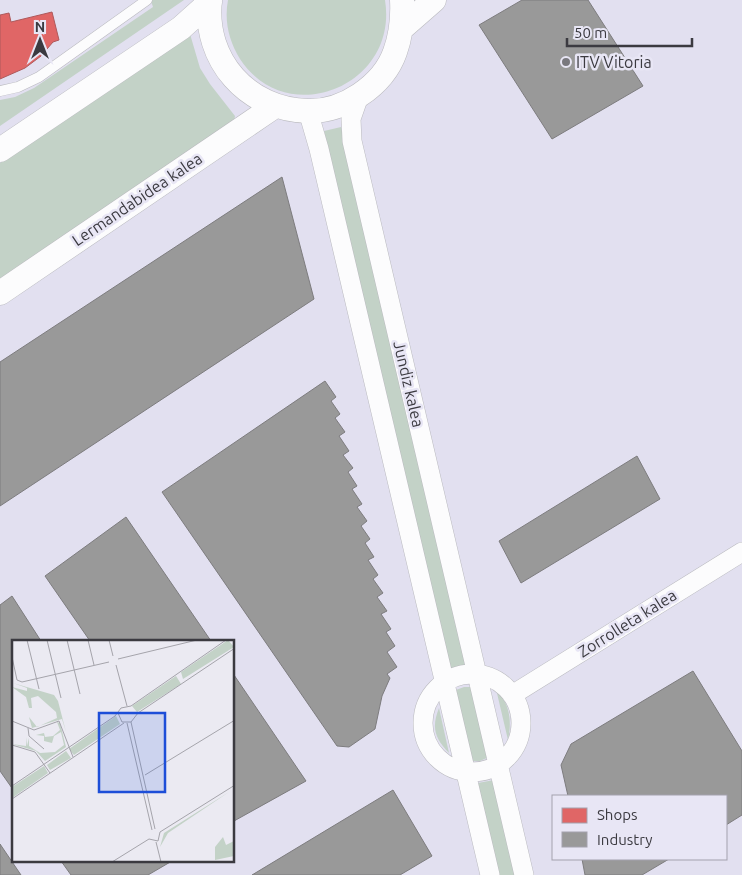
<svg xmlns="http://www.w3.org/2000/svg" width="742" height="875" font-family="Ubuntu,sans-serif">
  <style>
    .built { fill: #e2e0f0; fill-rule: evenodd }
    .green { fill: #c3d2c7 }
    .shops { fill: #e06666; stroke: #ae595b }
    .industry { fill: #999; stroke: #7d7c7e }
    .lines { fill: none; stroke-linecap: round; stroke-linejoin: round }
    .service-casing { stroke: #bababf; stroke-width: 11 }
    .minor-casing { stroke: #bababf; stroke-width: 20 }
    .tertiary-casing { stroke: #bababf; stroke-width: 25 }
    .service { stroke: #fcfcfd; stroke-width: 10 }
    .minor { stroke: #fcfcfd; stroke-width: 19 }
    .tertiary { stroke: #fcfcfd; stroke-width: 24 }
    .poi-dot { fill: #79787e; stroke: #e8e6f5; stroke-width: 2 }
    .labels { text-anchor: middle; stroke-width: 5; stroke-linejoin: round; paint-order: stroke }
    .poi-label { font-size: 16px; fill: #3b3a40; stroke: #e8e6f5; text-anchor: start }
    .street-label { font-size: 16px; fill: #3b3a40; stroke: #e8e6f5 }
    .inset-road { fill: none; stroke: #a5a4ab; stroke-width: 1 }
    .view { fill: #1d4ed8; fill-opacity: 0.15; stroke: #1d4ed8; stroke-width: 2.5 }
    .inset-edge { fill: none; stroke: #3b3a40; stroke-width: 2.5 }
  </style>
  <rect width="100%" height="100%" fill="#ebeaf2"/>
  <path class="built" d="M0,0H742V875H0ZM14,641H234V861H14ZM553,796H726V859H553Z"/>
  <path class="green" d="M153,0H184L0,126V100L15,97L34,88L153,7L151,1Z
    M228,0H385C399,86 287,131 240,59C229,41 224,21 228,0Z
    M190,34L200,68L210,84L235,116L234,121L0,284V163Z
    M341,127L468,665L451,670L324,131Z
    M464,687H472L489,757L480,761H472L456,690Z
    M496,689C510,704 512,721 508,740Z
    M439,708L449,753C435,738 431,728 439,708Z
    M494,780L516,875H499L478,783Z"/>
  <path class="shops" d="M52,12L59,40L53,42L41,56L25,68L0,79V15L9,13L11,22Z"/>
  <path class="industry" d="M522,0H588L643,86L552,139L479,25Z
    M282,177L314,299L0,506V362Z
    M325,381L336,397L331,401L340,414L335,418L345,432L339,436L349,451L343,455L353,468L348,472L357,486L352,489L362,504L357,507L367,521L361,526L370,539L365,543L374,557L368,560L378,575L373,579L383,593L377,597L387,611L381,614L391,629L386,632L395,646L387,652L397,667L387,674L390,678L382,696L375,729L349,747L337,746L162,492Z
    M637,456L660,499L521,583L499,541Z
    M126,517L211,641H90L45,576Z
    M12,596L41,641H14V791L0,771V605Z
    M693,671L742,751V815L726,825V796H568L561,765L571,744Z
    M234,675L306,781L234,821Z
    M393,790L432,856L400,875H252Z
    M0,844L21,875H0Z
    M582,859H669L642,875H585Z
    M61,861H172L148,875H71Z"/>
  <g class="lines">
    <g class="service-casing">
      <path id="service" d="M0,91L18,87L39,77L147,0"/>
    </g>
    <g class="minor-casing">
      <path id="minor" d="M359,96L351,119L352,141L524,875
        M308,111L319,149L490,875
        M423 723a49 49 0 1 1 98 0a49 49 0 1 1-98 0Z
        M512,695L742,552"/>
    </g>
    <g class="tertiary-casing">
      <path id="tertiary" d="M210,0C203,60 248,110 308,111C343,112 383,86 395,52C401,35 403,18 402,0
        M402,28L434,0
        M0,150L181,28L210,2
        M0,293L275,106"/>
    </g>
    <use href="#service" class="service"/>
    <use href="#minor" class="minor"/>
    <use href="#tertiary" class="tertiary"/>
  </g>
  <circle class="poi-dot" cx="566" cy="62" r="5"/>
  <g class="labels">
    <g class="poi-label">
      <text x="576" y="68">ITV Vitoria</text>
    </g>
    <g class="street-label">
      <text transform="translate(137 199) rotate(-34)" y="6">Lermandabidea kalea</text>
      <text transform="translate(409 384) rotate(77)" y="6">Jundiz kalea</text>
      <text transform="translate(627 623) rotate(-32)" y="6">Zorrolleta kalea</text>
    </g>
  </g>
  <g transform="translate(12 640)">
    <rect width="222" height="222" fill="#ebeaf2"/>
    <path d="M216,0L222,7L171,39L169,32ZM164,36L169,44L125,72L120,66ZM1,43L42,55L46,61L54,92L50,79L20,88L17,77L25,87L45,78L44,72L26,56L19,58L20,68H17L14,57L0,47L15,51V48ZM104,76L108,84L62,115L57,109ZM45,82L48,83L54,107L33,121L24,111L0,104L14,106V97L15,106L17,98V106L28,113L43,112L52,105L49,92L42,96L40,103L32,101V96L24,95L32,93L33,97L41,96L48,90ZM54,111L59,118L38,130L35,125ZM32,126L36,133L0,158V147ZM217,152L156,193L148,207L152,193ZM211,197L214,205L222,201V216L203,220V207Z" fill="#c3d2c7"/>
    <path class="inset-road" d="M15,0L27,49M35,0L49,58M55,0L68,54M76,0L82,25M97,0L101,16M0,17L5,40L10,42L97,22M106,19L185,0M104,25L115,66M106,73L110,82H119L126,73L223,8M0,81L22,90L47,81L61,117M119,82L143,189M115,83L140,190M16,88L17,96L32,109M0,105L23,112L38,133M133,135L223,80M0,146L103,76L109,68L119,66L214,0M0,159L112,83M148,192L223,145M137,199L146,201L148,192M144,202L149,222M100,222L137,199"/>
    <path class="view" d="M87,73H153V152H87Z"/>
    <rect width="222" height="222" class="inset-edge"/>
  </g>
  <rect x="552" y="795" width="175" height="65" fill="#e8e6f5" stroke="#a3a1ad"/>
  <rect x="562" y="808" width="25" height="15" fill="#e06666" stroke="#a3a1ad"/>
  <text x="597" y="820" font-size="15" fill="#3b3a40">Shops</text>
  <rect x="562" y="832" width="25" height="15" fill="#999999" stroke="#a3a1ad"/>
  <text x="597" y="845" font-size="15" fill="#3b3a40">Industry</text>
  <g transform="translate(40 40)" stroke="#e8e6f5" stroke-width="4" paint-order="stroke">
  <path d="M0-4L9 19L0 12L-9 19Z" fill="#3b3a40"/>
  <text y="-8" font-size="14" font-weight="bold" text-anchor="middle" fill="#3b3a40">N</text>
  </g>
  <path d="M567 38v8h125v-8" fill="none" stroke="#3b3a40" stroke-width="2.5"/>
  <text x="574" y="38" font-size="15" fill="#3b3a40" stroke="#e8e6f5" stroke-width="4" paint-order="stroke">50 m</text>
</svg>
